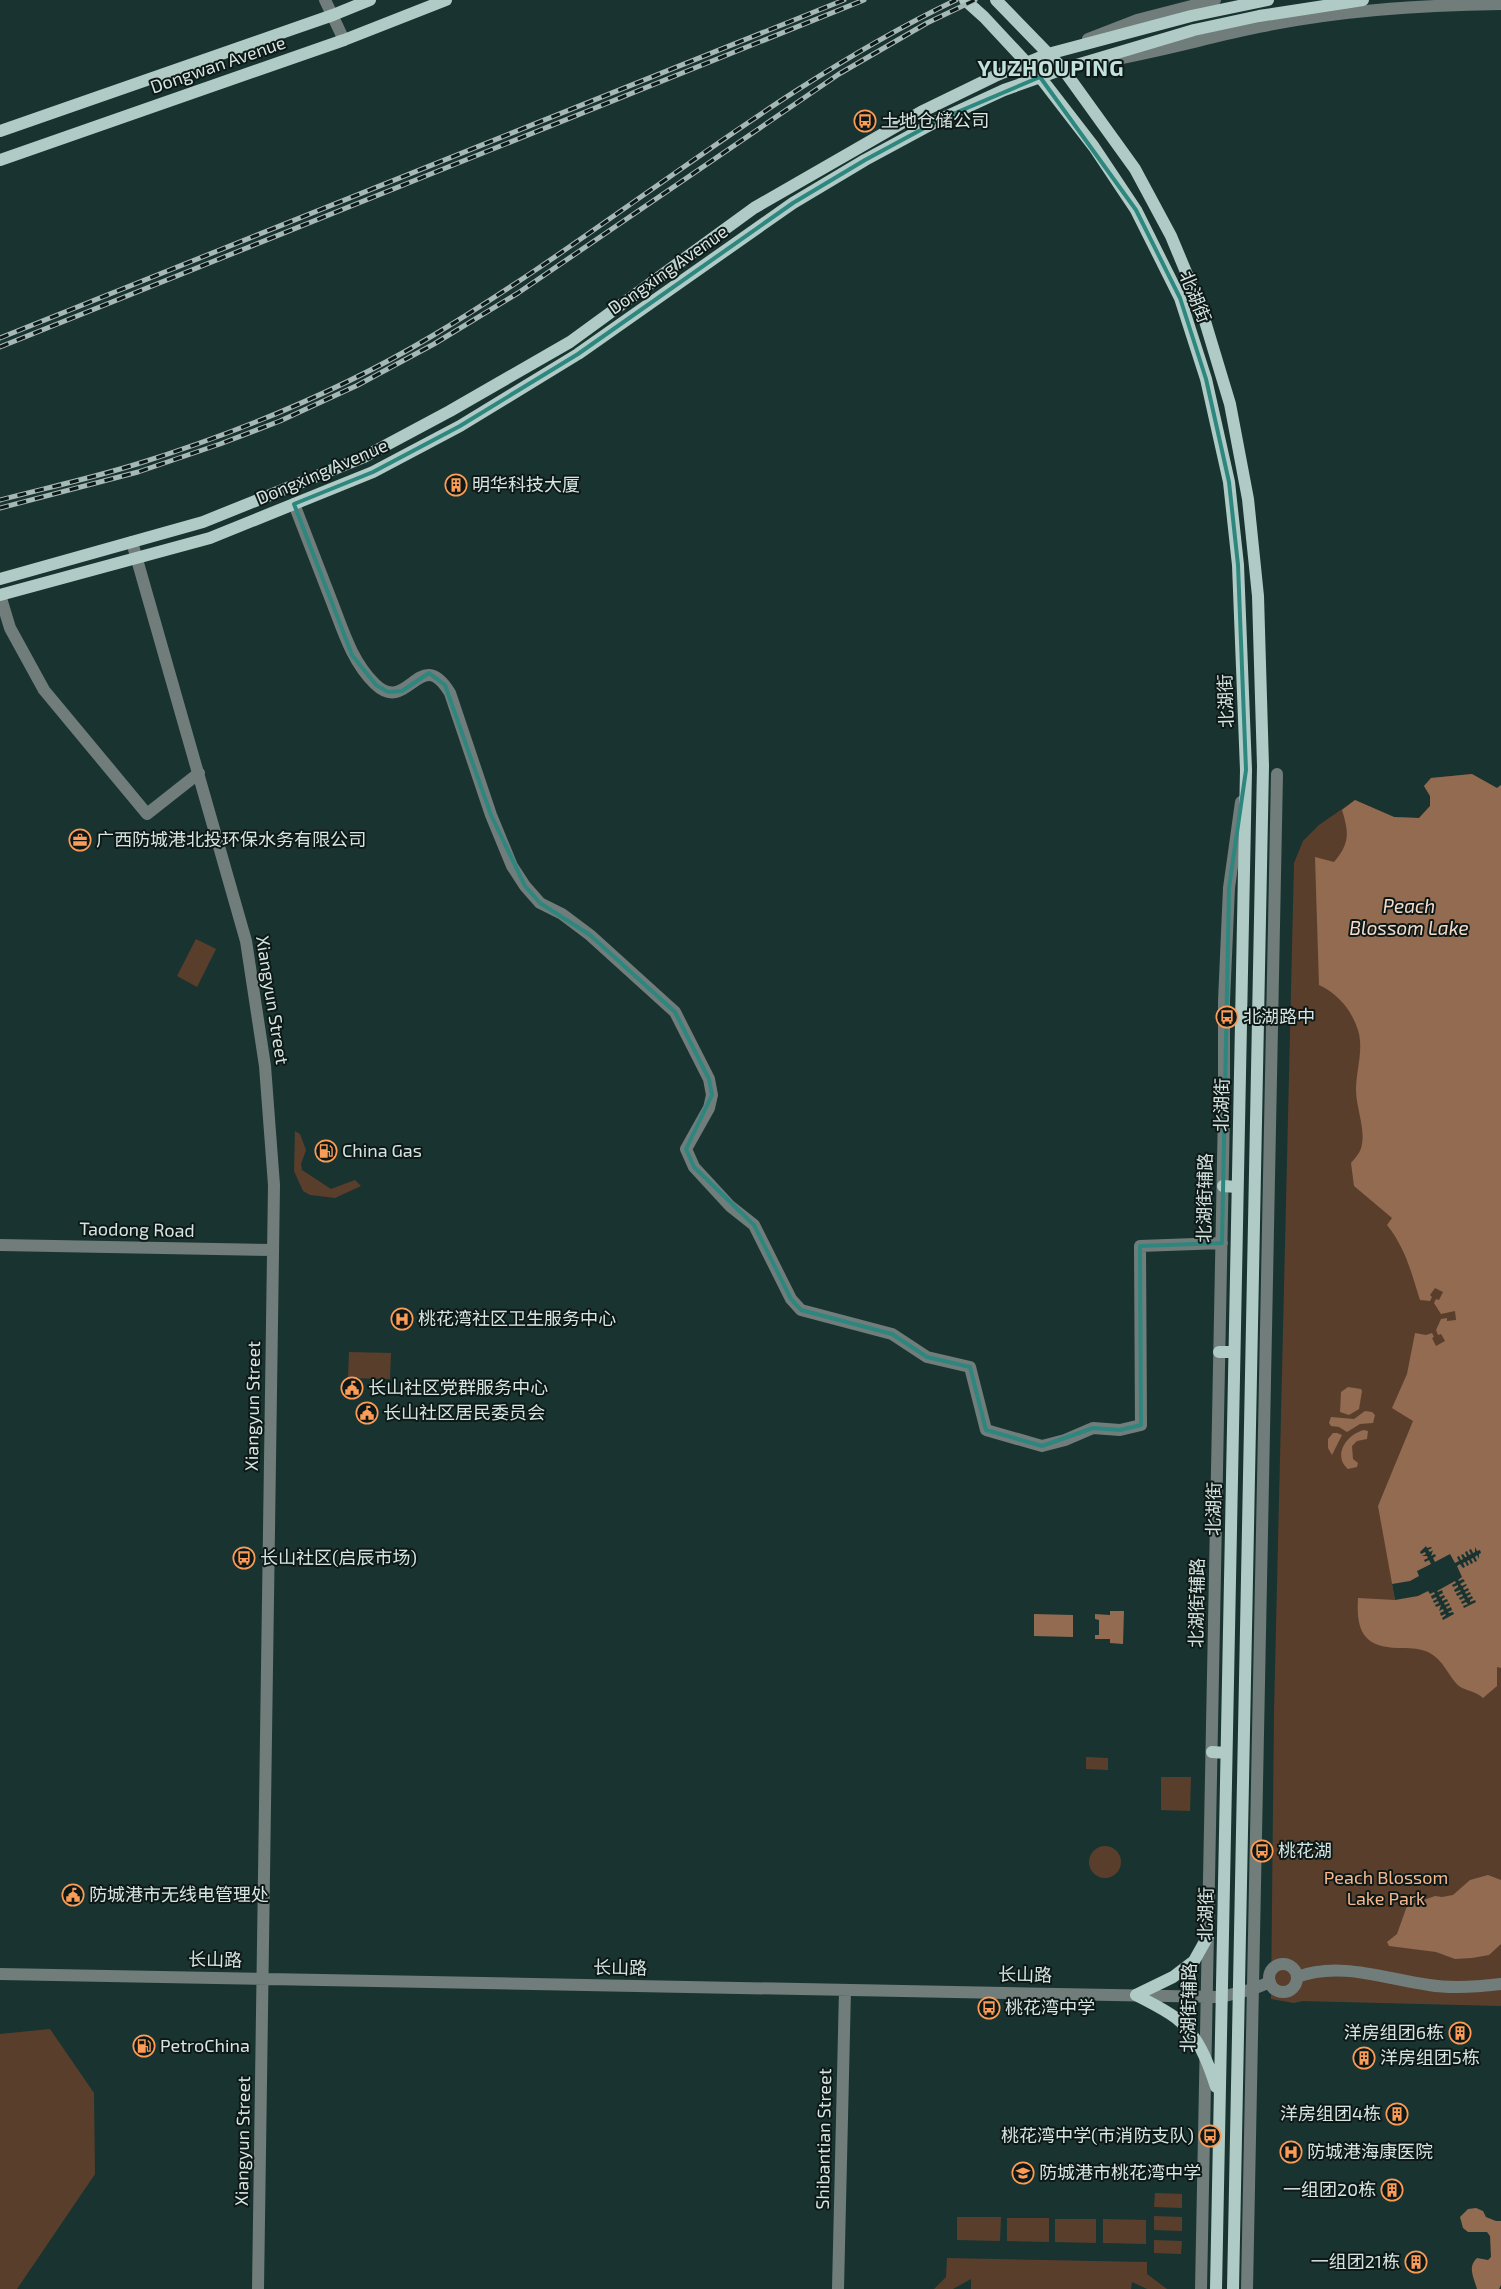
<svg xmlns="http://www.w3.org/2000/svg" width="1501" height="2289" font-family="'Exo 2','Noto Sans SC',sans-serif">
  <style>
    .green { fill: #5a3e2c }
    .water { fill: #926b51 }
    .pier { fill: #193430 }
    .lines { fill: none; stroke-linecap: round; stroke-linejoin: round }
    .minor { stroke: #707d7a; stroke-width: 12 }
    .major { stroke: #b0cbc6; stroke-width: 12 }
    .rail-casing { stroke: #a5b8b5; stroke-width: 5 }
    .rail { stroke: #0e1917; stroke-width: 3; stroke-dasharray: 9; stroke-linecap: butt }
    .marked { fill: none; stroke: #2d877f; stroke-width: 4; stroke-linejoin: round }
    .labels { text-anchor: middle; stroke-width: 4; stroke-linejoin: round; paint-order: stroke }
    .street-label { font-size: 18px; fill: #d5e5e2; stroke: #0e1917 }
    .poi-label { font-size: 18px; fill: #d5e5e2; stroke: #0e1917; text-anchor: start }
    .park-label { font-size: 18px; fill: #f8b88e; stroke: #0e1917 }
    .water-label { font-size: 19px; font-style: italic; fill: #f6dccb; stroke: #0e1917 }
    .district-label { font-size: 22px; font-weight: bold; letter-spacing: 1px; fill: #c2e2dc; stroke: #0e1917 }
  </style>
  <rect width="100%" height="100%" fill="#193430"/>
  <path class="green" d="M1472,774L1497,788L1501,785V2006L1303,2001L1294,2003L1271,1999L1274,1713L1294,863L1303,841L1319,825L1355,800L1394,817L1419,818L1430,806V796L1424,786L1431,778Z
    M196,939L216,949L197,987L177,976Z
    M295,1131L300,1134L306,1150L301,1164L302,1170L331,1189L355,1180L361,1186L335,1198L310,1195L303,1191L294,1171Z
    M349,1352L391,1353L390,1379L348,1378Z
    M1086,1757L1108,1758V1770L1086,1769Z
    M1161,1777H1191L1190,1811L1161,1810Z
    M1089 1862a16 16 0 1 1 32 0a16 16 0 1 1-32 0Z
    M50,2029L94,2093L95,2174L17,2289H0V2034Z
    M1155,2193L1182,2194V2208L1154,2207Z
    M1154,2216L1182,2217V2231L1154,2230Z
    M957,2217H1001L1000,2241L957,2240Z
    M1007,2218H1049V2242L1007,2241Z
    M1055,2219H1096V2243L1055,2242Z
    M1103,2219L1146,2220V2244L1103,2243Z
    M1154,2240L1182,2241L1181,2254L1154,2253Z
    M947,2258L1147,2262V2274L1167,2289H1147L1132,2282L1131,2289H971V2279L953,2289H934L946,2277Z"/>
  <path class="water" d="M1472,774L1497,788L1501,785V1668L1497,1667V1686L1483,1698C1476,1691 1466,1691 1459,1686C1447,1675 1445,1661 1428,1652C1419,1648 1408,1648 1398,1648C1363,1647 1356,1630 1358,1598L1395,1600L1378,1506L1413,1421L1392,1408L1407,1374L1415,1333L1426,1335L1432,1333L1434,1337L1432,1338L1436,1346L1445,1341L1441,1334L1438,1335L1436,1330L1441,1319L1447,1318V1321L1456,1320L1455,1311L1441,1314L1434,1303L1436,1299L1439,1300L1443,1292L1435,1288L1430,1295L1432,1297L1430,1301L1420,1300C1411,1272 1406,1249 1387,1225L1392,1218L1354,1186L1351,1163C1356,1157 1361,1152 1362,1144C1365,1127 1356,1107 1356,1090C1356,1070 1364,1050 1358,1030C1351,1009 1338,994 1319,985L1315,857L1334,862C1350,843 1349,833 1342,810L1355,800L1394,817L1419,818L1430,806V796L1424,786L1431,778Z
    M1348,1387L1361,1389L1362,1391L1359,1409L1349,1415L1340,1412L1341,1392Z
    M1365,1411L1372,1412L1375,1415L1373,1423L1360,1424L1347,1432L1339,1427L1331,1426L1329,1423L1331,1417L1354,1419Z
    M1364,1430L1368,1431L1367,1439L1357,1441L1352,1446L1353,1459L1358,1463L1357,1467L1348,1469C1332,1455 1347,1434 1364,1430Z
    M1333,1433H1337L1342,1435L1332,1455L1328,1448V1439Z
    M1110,1611H1124L1123,1644L1110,1643V1639H1095V1635H1099V1620L1095,1619V1614L1110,1615Z
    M1034,1614L1073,1615V1637L1034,1636Z
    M1488,1875L1501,1880V1944L1489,1955L1472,1958L1455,1959L1436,1952L1389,1946L1387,1942L1397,1934L1407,1906L1435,1896L1442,1897L1453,1895L1470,1880Z
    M1476,2208L1483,2211L1486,2217L1496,2221H1501V2285L1499,2289H1477C1474,2278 1467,2267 1477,2258L1488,2260L1491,2257L1490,2236L1487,2232H1468L1463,2228L1460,2217L1468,2209Z"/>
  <path class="pier" d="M1426,1546L1427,1548L1431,1547L1432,1548L1428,1550L1430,1552L1433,1550L1431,1556L1435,1554L1436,1556L1433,1558L1435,1562L1450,1554L1455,1563L1459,1561L1457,1557L1459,1556L1461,1560L1463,1559L1461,1555L1463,1554L1465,1557H1467L1465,1552L1467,1551L1469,1555L1471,1554L1469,1550L1471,1549L1473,1553L1475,1552V1547L1477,1551L1480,1550L1481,1553L1479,1554V1559L1477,1555L1475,1557L1477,1561L1475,1562L1473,1558L1471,1559L1473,1563L1471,1564L1469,1560L1467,1561L1469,1565L1467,1566L1465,1562L1463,1563L1465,1567L1463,1568L1460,1564L1457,1566L1462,1577L1458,1580L1459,1581L1463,1579L1465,1581L1460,1584L1462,1586L1466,1584L1467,1585L1463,1588L1464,1590L1468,1588L1469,1590L1465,1592L1466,1594L1470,1592L1471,1594L1467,1596L1468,1598L1472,1596L1473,1598L1470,1600V1602L1475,1600L1476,1602L1464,1608L1463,1606L1468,1604L1466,1602L1462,1604L1461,1602L1465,1600L1464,1598L1460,1600L1459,1598L1463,1596L1462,1594L1457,1596L1456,1594L1461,1591L1460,1590L1455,1592L1454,1590L1458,1587V1585L1453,1587L1452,1585L1456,1583L1455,1581L1437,1591L1438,1592L1442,1590L1443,1593L1439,1595L1440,1597L1444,1595L1445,1597L1442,1599V1601L1447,1599L1448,1601L1444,1603L1445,1605L1449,1603L1450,1605L1446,1607L1447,1609L1451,1607L1452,1610L1448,1612L1449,1613L1453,1612L1454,1614L1443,1620L1442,1618L1446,1615L1445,1614L1441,1616L1440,1613L1444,1611L1443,1609L1439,1611L1441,1605L1436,1607L1435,1605L1439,1603L1438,1601L1434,1603L1433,1601L1437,1599L1436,1597L1432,1599L1431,1596L1435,1594L1434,1592L1430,1594L1428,1591L1418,1596L1395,1600L1392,1584L1410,1581L1419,1576L1417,1571L1431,1564L1429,1560L1425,1562L1424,1560L1428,1558L1427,1556H1422L1426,1554L1425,1552L1421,1554L1420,1552Z"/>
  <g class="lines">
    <path class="minor" d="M325,0L344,40
      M1088,39L1137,20L1215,0
      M1100,62C1154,53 1206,38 1259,27C1339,10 1420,5 1501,4
      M294,504C306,535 318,566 330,597C342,627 351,661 375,684C408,716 420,643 450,693L491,815L512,866L525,886L540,903L562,914L590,935L675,1012L709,1079L712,1095L709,1108L686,1149L694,1167L730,1206L754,1225L791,1299L801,1310L892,1334L927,1357L970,1367L986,1430L1042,1446L1065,1440L1093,1428L1120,1430L1141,1425L1140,1246L1222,1243
      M132,542L246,941L265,1066L274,1185L258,2289
      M0,595L10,628L44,690L147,814L199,773
      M0,1245L273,1250
      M1269 1978a14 14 0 1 1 28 0a14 14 0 1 1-28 0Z
      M0,1974L1221,1997L1253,1989L1270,1982
      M1297,1977C1340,1961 1385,1979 1429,1985C1453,1989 1477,1987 1501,1984
      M838,2289L845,1990
      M1201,2289L1224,1111V1001L1229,888L1241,802
      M1247,2289L1277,774"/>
    <path class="major" d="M965,0L984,17L1040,77L1094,147L1136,210L1180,298L1206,379L1229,482L1238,565L1246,770L1216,2289
      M996,0L1063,69L1135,169L1171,236L1201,308L1230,404L1248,499L1258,596L1263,766L1233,2289
      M0,131L333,15L370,0
      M0,160L344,40L446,0
      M0,579L203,522L364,457L450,411L570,342L754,208L921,112L995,76L1048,54L1191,16L1268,0
      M0,595L210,538L373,472L460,426L578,354L793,203L865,160L941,119L1004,90L1063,69L1194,30L1259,16L1363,0
      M1223,1186L1237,1187
      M1219,1352H1234
      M1212,1752L1226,1753
      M1136,1995C1149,2002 1164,2009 1176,2018C1198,2035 1208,2062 1216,2087
      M1136,1995L1173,1977L1194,1961L1208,1936"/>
    <g class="rail-casing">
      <path id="rail" d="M0,338L844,0
        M0,347L864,0
        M0,500C46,488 92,478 137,464C239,432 340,391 432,336C609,231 770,89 956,0
        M0,508L138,472L220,444L280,421L358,385L434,344L518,293L839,74L927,23L975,0"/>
    </g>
    <use href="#rail" class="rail"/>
  </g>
  <path class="marked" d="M1040,77L1136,210L1180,298L1206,379L1229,482L1238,565L1246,770L1229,888L1222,1243L1140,1246L1141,1425L1120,1430L1093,1428L1042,1446L986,1430L970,1367L927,1357L892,1334L801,1310L791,1299L754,1225L694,1167L686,1149L712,1095L709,1079L675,1012L590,935L540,903L525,886L491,815L445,685L429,673L402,691L388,692L376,685L352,655L294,504L373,472L460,426L578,354L793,203L865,160L941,119Z"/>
  <defs>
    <g id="bus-ring" transform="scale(1.125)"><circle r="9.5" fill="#0e1917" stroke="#fd9c56" stroke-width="1.5"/><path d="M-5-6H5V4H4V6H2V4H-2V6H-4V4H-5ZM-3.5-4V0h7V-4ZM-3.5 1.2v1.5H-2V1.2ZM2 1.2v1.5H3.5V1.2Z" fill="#fd9c56"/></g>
    <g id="building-ring" transform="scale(1.125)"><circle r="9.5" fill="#0e1917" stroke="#fd9c56" stroke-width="1.5"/><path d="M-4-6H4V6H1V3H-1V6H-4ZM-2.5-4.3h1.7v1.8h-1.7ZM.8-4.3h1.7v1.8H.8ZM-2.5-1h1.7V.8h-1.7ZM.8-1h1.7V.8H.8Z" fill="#fd9c56"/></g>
    <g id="office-ring" transform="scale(1.125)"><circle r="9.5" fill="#0e1917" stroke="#fd9c56" stroke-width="1.5"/><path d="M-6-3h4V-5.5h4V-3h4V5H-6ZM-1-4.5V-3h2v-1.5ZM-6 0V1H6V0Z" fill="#fd9c56"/></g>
    <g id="fuel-ring" transform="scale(1.125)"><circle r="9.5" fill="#0e1917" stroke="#fd9c56" stroke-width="1.5"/><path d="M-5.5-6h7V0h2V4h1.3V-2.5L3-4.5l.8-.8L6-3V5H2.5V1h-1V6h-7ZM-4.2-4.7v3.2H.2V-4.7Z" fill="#fd9c56"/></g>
    <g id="hospital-ring" transform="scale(1.125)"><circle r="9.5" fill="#0e1917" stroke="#fd9c56" stroke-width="1.5"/><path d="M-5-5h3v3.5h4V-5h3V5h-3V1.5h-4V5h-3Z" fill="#fd9c56"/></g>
    <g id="civic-ring" transform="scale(1.125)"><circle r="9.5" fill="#0e1917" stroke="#fd9c56" stroke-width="1.5"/><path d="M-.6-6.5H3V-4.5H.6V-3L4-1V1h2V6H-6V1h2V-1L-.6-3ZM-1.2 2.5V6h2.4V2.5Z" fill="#fd9c56"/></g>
    <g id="school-ring" transform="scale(1.125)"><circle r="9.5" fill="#0e1917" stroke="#fd9c56" stroke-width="1.5"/><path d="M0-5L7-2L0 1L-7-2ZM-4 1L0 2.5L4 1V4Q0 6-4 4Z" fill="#fd9c56"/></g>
  </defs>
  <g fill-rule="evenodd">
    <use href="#bus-ring" x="865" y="121"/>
    <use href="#building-ring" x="456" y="485"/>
    <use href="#office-ring" x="80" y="840"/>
    <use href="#bus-ring" x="1227" y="1017"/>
    <use href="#fuel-ring" x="326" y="1151"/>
    <use href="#hospital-ring" x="402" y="1319"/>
    <use href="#civic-ring" x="352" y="1388"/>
    <use href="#civic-ring" x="367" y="1413"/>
    <use href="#bus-ring" x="244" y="1558"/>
    <use href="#bus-ring" x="1262" y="1851"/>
    <use href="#civic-ring" x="73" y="1895"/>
    <use href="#bus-ring" x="989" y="2008"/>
    <use href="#building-ring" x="1460" y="2033"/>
    <use href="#fuel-ring" x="144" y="2046"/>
    <use href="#building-ring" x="1364" y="2058"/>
    <use href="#building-ring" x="1397" y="2114"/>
    <use href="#bus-ring" x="1210" y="2136"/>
    <use href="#hospital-ring" x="1291" y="2152"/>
    <use href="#school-ring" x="1023" y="2173"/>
    <use href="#building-ring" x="1392" y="2190"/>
    <use href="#building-ring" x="1416" y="2262"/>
  </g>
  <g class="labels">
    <g class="street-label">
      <text transform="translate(218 65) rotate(-19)" y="6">Dongwan Avenue</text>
      <text transform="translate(668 270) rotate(-35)" y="6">Dongxing Avenue</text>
      <text transform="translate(1195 297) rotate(68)" y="6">北湖街</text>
      <text transform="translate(322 472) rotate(-23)" y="6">Dongxing Avenue</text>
      <text transform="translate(1226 701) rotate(-92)" y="6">北湖街</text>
      <text transform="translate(272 1000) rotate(81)" y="6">Xiangyun Street</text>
      <text transform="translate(1222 1105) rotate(-89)" y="6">北湖街</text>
      <text transform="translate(1205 1198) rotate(-89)" y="6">北湖街辅路</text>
      <text transform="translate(137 1230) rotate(1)" y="6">Taodong Road</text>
      <text transform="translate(253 1406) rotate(-89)" y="6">Xiangyun Street</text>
      <text transform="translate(1214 1509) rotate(-89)" y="6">北湖街</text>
      <text transform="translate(1197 1603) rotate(-89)" y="6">北湖街辅路</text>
      <text transform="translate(1206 1914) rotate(-89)" y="6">北湖街</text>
      <text transform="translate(215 1960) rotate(1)" y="6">长山路</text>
      <text transform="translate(620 1968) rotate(1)" y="6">长山路</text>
      <text transform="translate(1025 1975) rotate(1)" y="6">长山路</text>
      <text transform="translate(1189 2008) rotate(-89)" y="6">北湖街辅路</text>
      <text transform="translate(824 2139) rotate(-89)" y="6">Shibantian Street</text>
      <text transform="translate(243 2141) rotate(-89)" y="6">Xiangyun Street</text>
    </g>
    <g class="poi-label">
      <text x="881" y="127">土地仓储公司</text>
      <text x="472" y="491">明华科技大厦</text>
      <text x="96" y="846">广西防城港北投环保水务有限公司</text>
      <text x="1243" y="1023">北湖路中</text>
      <text x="342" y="1157">China Gas</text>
      <text x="418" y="1325">桃花湾社区卫生服务中心</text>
      <text x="368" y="1394">长山社区党群服务中心</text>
      <text x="383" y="1419">长山社区居民委员会</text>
      <text x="260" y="1564">长山社区(启辰市场)</text>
      <text x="1278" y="1857">桃花湖</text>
      <text x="89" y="1901">防城港市无线电管理处</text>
      <text x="1005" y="2014">桃花湾中学</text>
      <text x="1444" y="2039" text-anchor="end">洋房组团6栋</text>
      <text x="160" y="2052">PetroChina</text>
      <text x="1380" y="2064">洋房组团5栋</text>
      <text x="1381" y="2120" text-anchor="end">洋房组团4栋</text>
      <text x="1194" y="2142" text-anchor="end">桃花湾中学(市消防支队)</text>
      <text x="1307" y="2158">防城港海康医院</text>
      <text x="1039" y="2179">防城港市桃花湾中学</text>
      <text x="1376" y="2196" text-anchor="end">一组团20栋</text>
      <text x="1400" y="2268" text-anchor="end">一组团21栋</text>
    </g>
    <g class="park-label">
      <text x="1386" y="1884">Peach Blossom<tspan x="1386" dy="21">Lake Park</tspan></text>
    </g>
    <g class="water-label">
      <text x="1409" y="913">Peach<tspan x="1409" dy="22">Blossom Lake</tspan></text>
    </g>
    <g class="district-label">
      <text x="1051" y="76">YUZHOUPING</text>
    </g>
  </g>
</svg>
